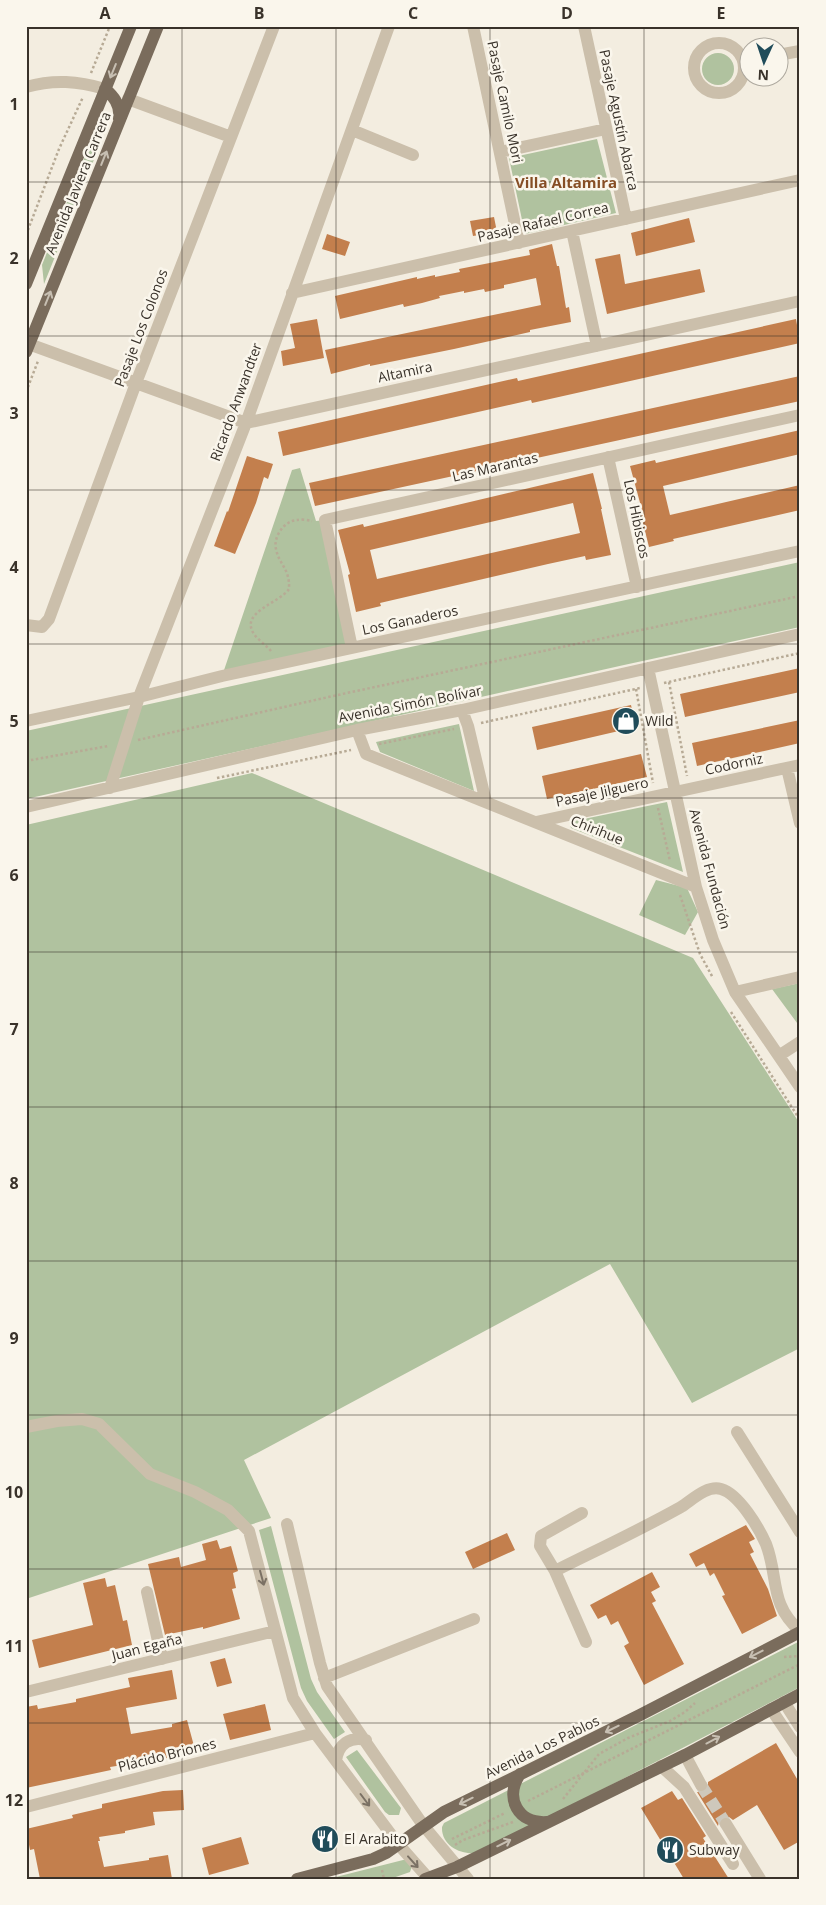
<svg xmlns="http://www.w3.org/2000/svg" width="826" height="1905" font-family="'Open Sans',sans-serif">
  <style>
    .green { fill: #b0c29f }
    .building { fill: #c37f4d; fill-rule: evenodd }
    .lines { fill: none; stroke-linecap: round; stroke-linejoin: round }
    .minor-tunnel { stroke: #cec8bc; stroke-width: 12; stroke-dasharray: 12 6; stroke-linecap: butt }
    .path { stroke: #b7aa95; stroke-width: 2.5; stroke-dasharray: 2.5 2.5; stroke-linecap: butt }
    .minor { stroke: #cbbfab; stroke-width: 12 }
    .major { stroke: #7a6c5c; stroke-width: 12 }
    .oneway { stroke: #c7bfb2 }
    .oneway2 { stroke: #7b7164 }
    .grid { fill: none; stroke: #39322a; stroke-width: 1; stroke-opacity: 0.55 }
    .labels { text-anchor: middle; stroke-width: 5; stroke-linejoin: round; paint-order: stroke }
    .street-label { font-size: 14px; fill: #39322a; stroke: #faf6ec }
    .poi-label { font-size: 14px; fill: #39322a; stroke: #faf6ec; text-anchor: start }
    .neighbourhood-label { font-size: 15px; font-weight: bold; fill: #864e25; stroke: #faf6ec }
    .neatline { fill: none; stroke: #39322a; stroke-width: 2 }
    .grid-label { font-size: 16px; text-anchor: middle; font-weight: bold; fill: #39322a }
  </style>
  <rect width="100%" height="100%" fill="#f3ede0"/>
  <path class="green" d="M702 69a16 16 0 1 1 32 0a16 16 0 1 1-32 0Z
    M92,139L95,157L44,284L42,265Z
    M597,139L616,213L525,234L509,158Z
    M300,468L316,521L325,520L352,648L222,676L292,470Z
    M800,562V627L624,665L26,799V731Z
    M459,724L474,791L380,752L376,742Z
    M252,773L693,958L800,1124V1348L692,1403L610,1264L244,1460L271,1518L26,1599V825Z
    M667,802L683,872L571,828L569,822Z
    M656,880L687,888L698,912L685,935L639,915Z
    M800,983V1027L772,989Z
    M271,1526L311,1679L317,1692L345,1732L334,1739L307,1701L301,1688L259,1530Z
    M800,1641V1687L484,1851C467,1858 441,1848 442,1827L444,1823Z
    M357,1750L401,1808L399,1815H389L385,1812L346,1757Z
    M407,1859L412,1866L410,1872L390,1879H328Z"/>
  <path class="building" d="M494,217L497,232L473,236L470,221Z
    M689,218L695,242L636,256L631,233Z
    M327,234L350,242L345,256L322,249Z
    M552,244L557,266H559L566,308L569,307L571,322L530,330V332L454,349L370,366V364L331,374L325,350L541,305L536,278L504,285V288L485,292L484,289L464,293V291L439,296L440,298L422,303L404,307L403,304L340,319L335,296L417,277V279L435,275V277L460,272L459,269L530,255L529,250Z
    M620,254L625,284L700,269L705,292L607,314L595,259Z
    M317,319L324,358L283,366L281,351L295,348L290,324Z
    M796,319L800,343L532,403L531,400L283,456L278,432L517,378L518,381Z
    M800,376V401L315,506L309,483Z
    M800,430V454L663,486L670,515L800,485V510L673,539L674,541L649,547L640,511L642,510L630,466L655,460L656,463Z
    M247,456L273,464L268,479L264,477L256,503L235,554L214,546L227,511L228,512Z
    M593,473L602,509H601L611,555L586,560L585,556L548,564L380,603L381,606L356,612L348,575L350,574L338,530L363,524L364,527ZM573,503L580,533L377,579L370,550Z
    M800,668V692L685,717L680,694Z
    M631,705L636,727L537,750L532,727Z
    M800,720V743L697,766L692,743Z
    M641,754L647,777L547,799L542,776Z
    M746,1525L755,1539L749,1542L754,1552L750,1554L768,1589L777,1616L742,1634L722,1596L725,1595L714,1573L710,1576L704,1563L696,1567L689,1554Z
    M507,1533L515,1550L473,1569L465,1552Z
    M217,1540L220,1549L231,1546L238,1571L233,1573L236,1588L232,1589L240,1619L203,1629V1627L165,1635L148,1564L179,1557L181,1567L206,1560L202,1544Z
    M652,1572L660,1587L651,1592L656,1601L652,1603L684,1664L644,1685L624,1646L629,1643L618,1621L611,1625L606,1615L598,1619L590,1605Z
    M105,1578L107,1587L115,1585L123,1621L127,1620L132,1645L39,1668L32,1640L93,1625L83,1583Z
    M225,1658L232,1683L217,1687L210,1662Z
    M172,1670L177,1699L126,1708L131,1734L172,1727V1724L187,1720L194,1746L167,1753V1758L110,1767L111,1770L26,1788V1707L37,1705L38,1709L76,1702V1699L130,1687L128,1678Z
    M265,1704L271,1730L230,1740L223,1714Z
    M776,1743L800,1784V1841L784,1850L757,1805L733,1820L729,1817H722L719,1821L718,1826L697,1792H705L708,1789V1782Z
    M183,1790L184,1810L153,1812L155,1825L125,1831V1833L99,1837L100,1841H98L104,1867L149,1860V1858L168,1855L172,1879H40L34,1849L30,1850L26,1829L73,1818L72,1815L102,1808V1804L163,1791Z
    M672,1791L678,1800L682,1798L706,1836L703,1838L729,1879H684L641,1808Z
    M241,1837L249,1864L209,1875L202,1848Z"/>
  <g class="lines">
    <path class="minor-tunnel" d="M701,1785L726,1824"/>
    <path class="path" d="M91,73L110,26
      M26,235L59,149L83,97
      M26,392L38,361
      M271,651C266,645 258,640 254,634C239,612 280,603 289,589C290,568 279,565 276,549C273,537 284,521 297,520C301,519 308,520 312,521
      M669,682L687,776
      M664,683L800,653
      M636,689L653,783
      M481,723L640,688
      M138,740L333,696L800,596
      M379,744L454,729
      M26,761L108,746
      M217,778L351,750
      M658,808L670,861
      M680,895L700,954L713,978
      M731,1012L800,1120
      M784,1657L800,1656
      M563,1799L599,1754L628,1738L670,1721L685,1712L695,1703
      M528,1801L800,1664
      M452,1839L505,1813
      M455,1845L463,1840L513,1822
      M382,1870L384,1879"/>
    <path class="minor" d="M473,26L519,243
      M584,26L626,219
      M694 68a25 25 0 1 1 50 0a25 25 0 1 1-50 0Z
      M778,55L800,51
      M26,87C54,79 78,81 105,89
      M128,99L231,137
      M352,130L413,155
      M500,152L606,129
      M572,231L597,346
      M292,293L800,180
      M26,343L246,423L800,301
      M608,457L637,587
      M26,625L42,627L49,619L136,383L274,26
      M352,648L325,520L800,415
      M648,668L696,887L713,940L735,992L800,1087
      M462,710L468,726L486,802
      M26,721L139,697L222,676L800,551
      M357,730L366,754L696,887
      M787,768L800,823
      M110,788L139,697L246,423L389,26
      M26,807L357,730L462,710L800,634
      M536,822L800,765
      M735,992L800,977
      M780,1055L800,1042
      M26,1427L57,1421L82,1419L99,1424L150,1474L195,1492L228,1510L249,1531L293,1698L315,1733L399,1845L429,1879
      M737,1432L800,1532
      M582,1513L541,1536L540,1546L555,1571L586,1642
      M287,1524L320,1663L327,1686L423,1825L468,1879
      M555,1571C597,1550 640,1530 681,1507C692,1500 707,1485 721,1489C739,1494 759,1528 766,1544C779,1578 769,1604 800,1631
      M147,1592L162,1659
      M324,1678L474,1619
      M26,1692L275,1631
      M784,1702L800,1727
      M771,1709L800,1752
      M685,1755L701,1785
      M336,1761C338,1744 350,1736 366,1740
      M661,1766L684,1787L733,1864
      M26,1807L315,1733
      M726,1824L760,1879"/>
    <path class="major" d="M105,89C115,97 121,106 119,119
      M26,284L131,26
      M26,352L158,26
      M520,1774C504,1798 518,1824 547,1822
      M297,1879L373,1859L386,1853L444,1812L640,1715L800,1632
      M425,1879L457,1867L685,1755L800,1694"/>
  </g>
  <defs><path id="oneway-shaft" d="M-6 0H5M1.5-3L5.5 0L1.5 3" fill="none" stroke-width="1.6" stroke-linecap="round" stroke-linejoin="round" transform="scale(1.25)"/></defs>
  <g class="oneway">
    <use href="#oneway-shaft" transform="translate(113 71) rotate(112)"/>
    <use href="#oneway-shaft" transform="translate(104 158) rotate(-68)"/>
    <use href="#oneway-shaft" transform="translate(48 298) rotate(-68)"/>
    <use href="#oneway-shaft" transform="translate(756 1654) rotate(153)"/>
    <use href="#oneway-shaft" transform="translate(612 1729) rotate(154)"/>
    <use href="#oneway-shaft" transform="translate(713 1740) rotate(-28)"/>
    <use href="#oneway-shaft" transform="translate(466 1801) rotate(154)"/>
    <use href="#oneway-shaft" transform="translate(504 1843) rotate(-26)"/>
  </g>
  <g class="oneway2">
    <use href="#oneway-shaft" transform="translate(262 1578) rotate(75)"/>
    <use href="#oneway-shaft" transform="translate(365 1800) rotate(53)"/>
    <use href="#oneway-shaft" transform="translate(413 1862) rotate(48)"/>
  </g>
  <path class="grid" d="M182,26V1879M336,26V1879M490,26V1879M644,26V1879M26,182H800M26,336H800M26,490H800M26,644H800M26,798H800M26,952H800M26,1107H800M26,1261H800M26,1415H800M26,1569H800M26,1723H800"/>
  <defs>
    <g id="shop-disc" transform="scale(1.4375)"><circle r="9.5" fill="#204c5a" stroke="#faf6ec"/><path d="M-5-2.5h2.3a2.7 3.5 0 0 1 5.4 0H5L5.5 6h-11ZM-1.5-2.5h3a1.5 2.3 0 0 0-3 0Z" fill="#fff"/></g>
    <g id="restaurant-disc" transform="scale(1.4375)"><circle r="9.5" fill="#204c5a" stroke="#faf6ec"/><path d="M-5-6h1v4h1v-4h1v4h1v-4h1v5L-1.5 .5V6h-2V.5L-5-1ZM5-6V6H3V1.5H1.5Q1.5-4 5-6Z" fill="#fff"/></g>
  </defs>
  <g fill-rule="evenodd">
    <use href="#shop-disc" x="626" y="721"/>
    <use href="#restaurant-disc" x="325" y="1839"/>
    <use href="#restaurant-disc" x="670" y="1850"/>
  </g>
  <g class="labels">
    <g class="street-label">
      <text transform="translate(505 102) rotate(78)" y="5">Pasaje Camilo Mori</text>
      <text transform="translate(619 120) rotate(78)" y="5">Pasaje Agustín Abarca</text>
      <text transform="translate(78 183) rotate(-68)" y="5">Avenida Javiera Carrera</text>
      <text transform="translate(543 222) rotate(-13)" y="5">Pasaje Rafael Correa</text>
      <text transform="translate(141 328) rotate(-69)" y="5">Pasaje Los Colonos</text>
      <text transform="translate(405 372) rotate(-12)" y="5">Altamira</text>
      <text transform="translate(236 402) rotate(-70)" y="5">Ricardo Anwandter</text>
      <text transform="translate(495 467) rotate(-13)" y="5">Las Marantas</text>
      <text transform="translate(637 519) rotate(78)" y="5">Los Hibiscos</text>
      <text transform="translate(410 620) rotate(-12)" y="5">Los Ganaderos</text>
      <text transform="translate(410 704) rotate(-11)" y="5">Avenida Simón Bolívar</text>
      <text transform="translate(734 764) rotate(-12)" y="5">Codorniz</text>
      <text transform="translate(602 792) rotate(-12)" y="5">Pasaje Jilguero</text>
      <text transform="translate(597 830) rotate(22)" y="5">Chirihue</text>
      <text transform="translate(710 869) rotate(75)" y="5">Avenida Fundación</text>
      <text transform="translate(147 1647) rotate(-14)" y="5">Juan Egaña</text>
      <text transform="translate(542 1747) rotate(-26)" y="5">Avenida Los Pablos</text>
      <text transform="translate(167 1755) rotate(-14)" y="5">Plácido Briones</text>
    </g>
    <g class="poi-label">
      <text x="645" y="726">Wild</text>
      <text x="344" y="1844">El Arabito</text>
      <text x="689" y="1855">Subway</text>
    </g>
    <g class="neighbourhood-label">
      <text x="566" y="188">Villa Altamira</text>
    </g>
  </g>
  <rect width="826" height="1905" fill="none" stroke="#faf6ec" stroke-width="55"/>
  <g transform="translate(764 62) rotate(183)"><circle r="24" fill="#faf6ec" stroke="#ada89e"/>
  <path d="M0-4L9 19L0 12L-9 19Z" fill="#204c5a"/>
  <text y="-8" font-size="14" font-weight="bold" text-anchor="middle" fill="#39322a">N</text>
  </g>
  <rect x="28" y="28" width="770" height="1850" class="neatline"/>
  <g class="grid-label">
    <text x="105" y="19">A</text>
    <text x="259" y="19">B</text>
    <text x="413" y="19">C</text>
    <text x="567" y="19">D</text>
    <text x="721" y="19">E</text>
    <text x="14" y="110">1</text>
    <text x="14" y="264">2</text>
    <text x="14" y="419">3</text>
    <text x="14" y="573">4</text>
    <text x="14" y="727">5</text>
    <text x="14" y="881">6</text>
    <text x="14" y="1035">7</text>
    <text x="14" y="1189">8</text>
    <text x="14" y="1344">9</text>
    <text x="14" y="1498">10</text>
    <text x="14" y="1652">11</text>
    <text x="14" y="1806">12</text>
  </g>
</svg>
